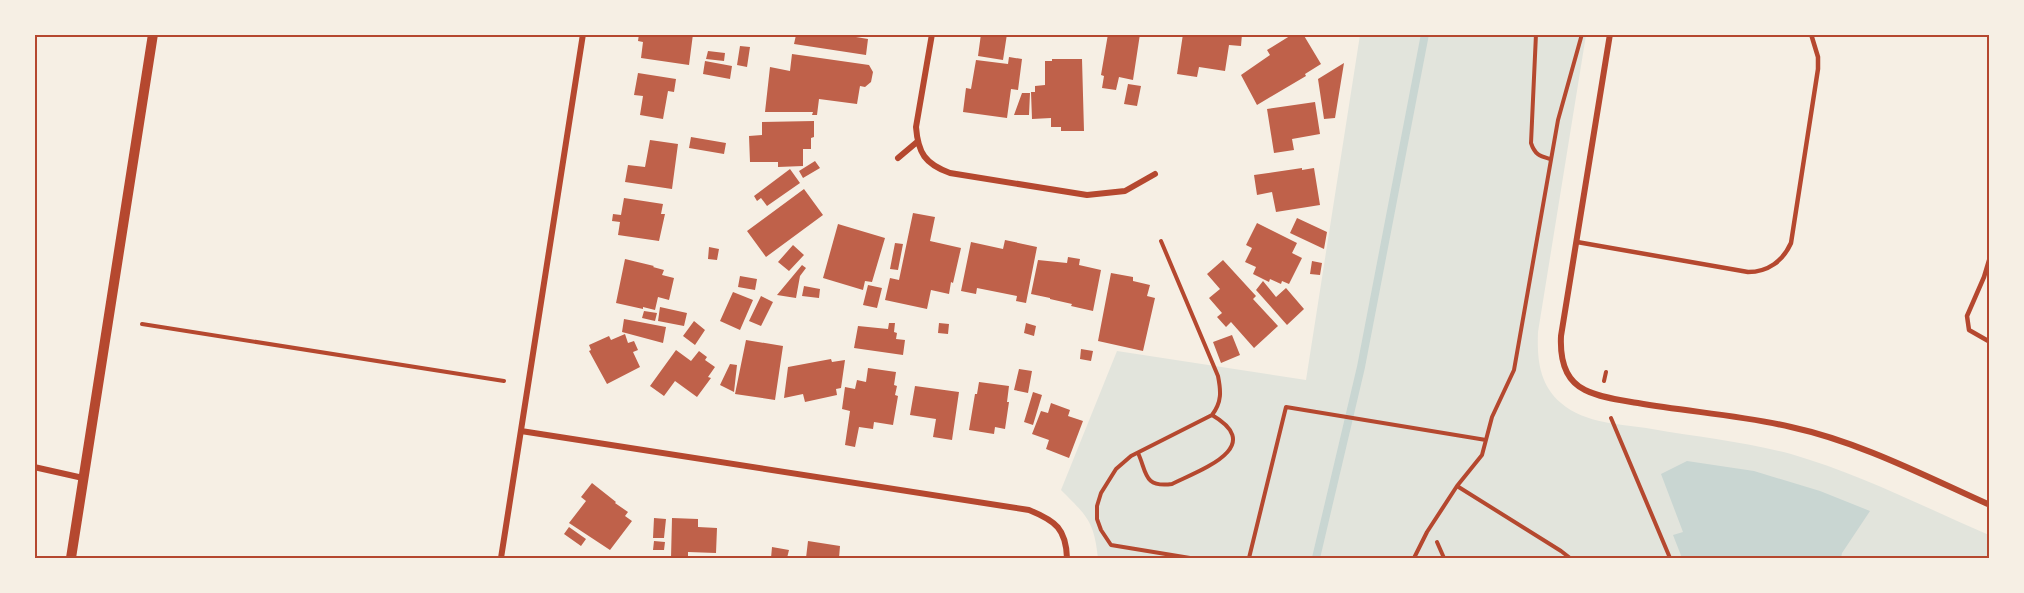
<svg xmlns="http://www.w3.org/2000/svg" width="2024" height="593" font-family="'Varela Round',sans-serif">
  <style>
    .green { fill: #e2e4dc }
    .water { fill: #c9d6d2 }
    .lines { fill: none; stroke-linecap: round; stroke-linejoin: round }
    .stream { stroke: #c9d6d2; stroke-width: 8 }
    .building { fill: #bf614a }
    .path { stroke: #b5482f; stroke-width: 4 }
    .service { stroke: #b5482f; stroke-width: 4.5 }
    .minor { stroke: #b5482f; stroke-width: 6 }
    .tertiary { stroke: #b5482f; stroke-width: 10 }
    .neatline { fill: none; stroke: #b5482f; stroke-width: 2 }
  </style>
  <rect width="100%" height="100%" fill="#f6efe4"/>
  <path class="green" d="M1360,35H1586L1538,332C1537,359 1539,384 1561,403C1585,424 1622,424 1652,429C1698,437 1746,442 1791,454C1860,474 1924,507 1989,535V558H1098C1094,521 1087,516 1061,490L1117,351L1306,380Z"/>
  <path class="water" d="M1687,461L1754,471L1820,491L1870,511L1842,553L1841,558H1682L1673,535L1683,532L1661,474Z"/>
  <g class="lines">
    <path class="stream" d="M1316,558L1361,367L1425,34"/>
  </g>
  <path class="building" d="M639,34H693L689,65L641,58L643,42L638,41Z
    M804,34H856V37L868,39L866,55L794,44L796,35L804,36Z
    M981,34H1007L1003,60L978,56Z
    M1108,34H1140L1133,80L1119,77L1116,90L1102,88L1104,76L1101,75Z
    M1183,34H1242L1241,46L1229,45L1225,71L1199,67L1197,77L1177,74Z
    M1293,34H1303L1321,64L1305,74L1306,76L1257,105L1241,75L1270,55L1267,50Z
    M740,46L750,47L747,67L737,65Z
    M708,51L725,53L724,61L706,59Z
    M792,54L869,65L873,72L871,82L865,87L860,86L857,104L819,99L817,115H812L813,112H765L770,67L790,71Z
    M1009,57L1022,59L1018,90L1011,89L1007,118L963,112L966,88L971,89L976,60L1008,64Z
    M1052,59H1082L1084,131H1061V127H1051V118L1032,119L1031,92H1035V86L1045,85V61H1052Z
    M705,61L732,66L730,79L703,74Z
    M1344,63L1335,118L1324,119L1318,79Z
    M638,73L676,79L674,92L668,91L663,119L640,115L643,96L634,95Z
    M1128,84L1141,86L1137,106L1124,104Z
    M1022,93H1030L1029,115H1014Z
    M1315,102L1320,134L1292,139L1294,150L1274,153L1267,109Z
    M814,121V137L811,138V149H803V166L778,167V162H750L749,136L762,135V122Z
    M691,137L726,143L724,154L689,148Z
    M650,140L678,144L672,189L625,182L628,165L645,167Z
    M815,161L820,168L803,178L799,171Z
    M1302,168V170L1314,168L1320,205L1276,212L1272,192L1257,195L1254,175Z
    M790,169L800,183L767,206L761,198L757,201L754,196Z
    M804,189L823,215L766,257L747,231Z
    M624,198L663,204L661,214H665L659,241L618,235L620,222L612,221L613,214L621,215Z
    M913,213L935,217L930,241L961,248L953,283L951,282L949,294L931,290L927,309L885,300L890,278L899,280Z
    M1297,218L1327,232L1324,249L1290,233Z
    M1257,223L1297,243L1292,253L1302,258L1289,284L1282,281L1281,284L1270,279L1269,282L1253,274L1256,267L1245,262L1252,248L1246,245Z
    M838,224L885,238L872,282L865,281L863,290L823,278Z
    M1005,240L1037,247L1026,303L1016,301L1017,296L977,288L976,294L961,291L971,242L1003,249Z
    M895,243L903,244L898,270L890,269Z
    M793,245L804,255L789,271L778,262Z
    M709,247L719,249L717,260L708,259Z
    M1068,257L1080,259L1079,265L1101,270L1093,311L1071,306L1072,304L1050,299V298L1031,294L1038,260L1067,263Z
    M625,259L654,266L653,267L664,270L662,275L674,278L669,300L658,297L655,310L643,307V309L616,303Z
    M1223,260L1256,296L1253,299L1278,326L1254,348L1231,322L1226,327L1217,317L1222,313L1209,298L1220,289L1207,274Z
    M1312,261L1322,263L1320,275L1310,274Z
    M802,265L806,268L800,276L796,298L777,295Z
    M1111,273L1133,277V281L1150,285L1147,296L1155,298L1143,351L1098,341Z
    M740,276L757,279L755,290L738,287Z
    M1263,281L1276,297L1286,288L1304,309L1287,325L1256,290Z
    M868,285L882,288L877,308L863,305Z
    M804,286L820,289L819,298L802,296Z
    M733,292L753,300L740,330L720,321Z
    M761,296L773,302L761,326L749,321Z
    M660,307L687,313L684,326L658,321Z
    M644,311L657,313L655,321L642,318Z
    M624,319L666,327L663,343L622,332Z
    M694,321L705,330L695,345L683,336Z
    M889,323H895L894,332L897,333L896,339L905,340L903,355L854,348L858,326L888,329Z
    M939,323L949,324L948,334L938,333Z
    M1026,323L1036,326L1034,336L1024,333Z
    M625,334L628,343L634,341L638,350L633,352L640,367L607,384L589,351L591,350L589,345L609,336L611,340Z
    M1232,335L1240,355L1221,363L1213,342Z
    M746,340L783,346L775,400L735,394Z
    M1081,349L1093,351L1091,361L1080,359Z
    M676,350L691,361L699,351L707,357L705,360L715,367L708,377L711,378L697,397L675,381L664,396L650,386Z
    M831,359L832,362L845,360L841,388L836,389L837,395L805,402L803,394L784,398L788,367Z
    M730,364L737,365L734,392L720,385Z
    M868,368L896,372L894,385L897,386L895,395L898,396L893,425L874,422L873,429L859,427L855,447L845,445L850,411L842,409L845,387L855,389L857,380L866,382Z
    M1019,369L1032,371L1028,393L1014,390Z
    M979,382L1009,386L1007,402H1009L1005,429L995,427L994,434L969,430L975,394H977Z
    M915,386L959,392L952,440L933,437L936,419L910,415Z
    M1033,392L1042,395L1033,425L1024,422Z
    M1051,403L1070,410L1068,416L1083,421L1069,458L1046,449L1049,440L1032,434L1041,411L1048,413Z
    M592,483L616,502L615,503L628,512L625,516L632,521L610,550L569,523L586,501L581,497Z
    M654,518L666,519L664,538H653Z
    M672,518L698,519V527L717,528L716,553L688,552V558H671Z
    M569,527L586,539L581,546L564,534Z
    M654,541L665,542L664,550H653Z
    M808,541L840,546L839,558H806Z
    M772,547L789,550L787,558H771Z"/>
  <g class="lines">
    <path class="path" d="M1536,34L1531,143C1535,155 1540,156 1550,159
      M1161,241L1218,376C1221,391 1222,402 1212,415L1131,456L1116,469L1101,493L1097,506V519L1101,530L1111,545L1190,558
      M142,324L504,381
      M1604,381L1606,372
      M1611,418L1670,558
      M1138,453C1147,472 1143,488 1172,484C1200,470 1267,447 1212,415
      M1457,486L1561,551L1570,558
      M1437,542L1444,558
      M1249,558L1286,407L1486,440
      M1414,558L1427,532L1457,486L1482,455L1492,417L1514,370L1558,120L1582,34"/>
    <path class="service" d="M1577,242L1748,272C1768,272 1783,261 1791,243L1818,69V57L1811,34
      M1990,257L1984,277L1967,316L1969,330L1990,342"/>
    <path class="minor" d="M932,34L916,127C918,153 925,164 950,173L1087,195L1125,191L1155,174
      M1610,34L1561,336C1560,357 1564,380 1585,390C1601,398 1621,400 1638,403C1689,412 1740,415 1791,427C1860,442 1925,476 1990,505
      M898,158L917,142
      M521,431L1029,510C1056,521 1066,529 1067,558
      M34,467L83,478
      M501,558L583,34"/>
    <path class="tertiary" d="M71,558L153,34"/>
  </g>
  <rect width="2024" height="593" fill="none" stroke="#f6efe4" stroke-width="72"/>
  <rect x="36" y="36" width="1952" height="521" class="neatline"/>
</svg>
